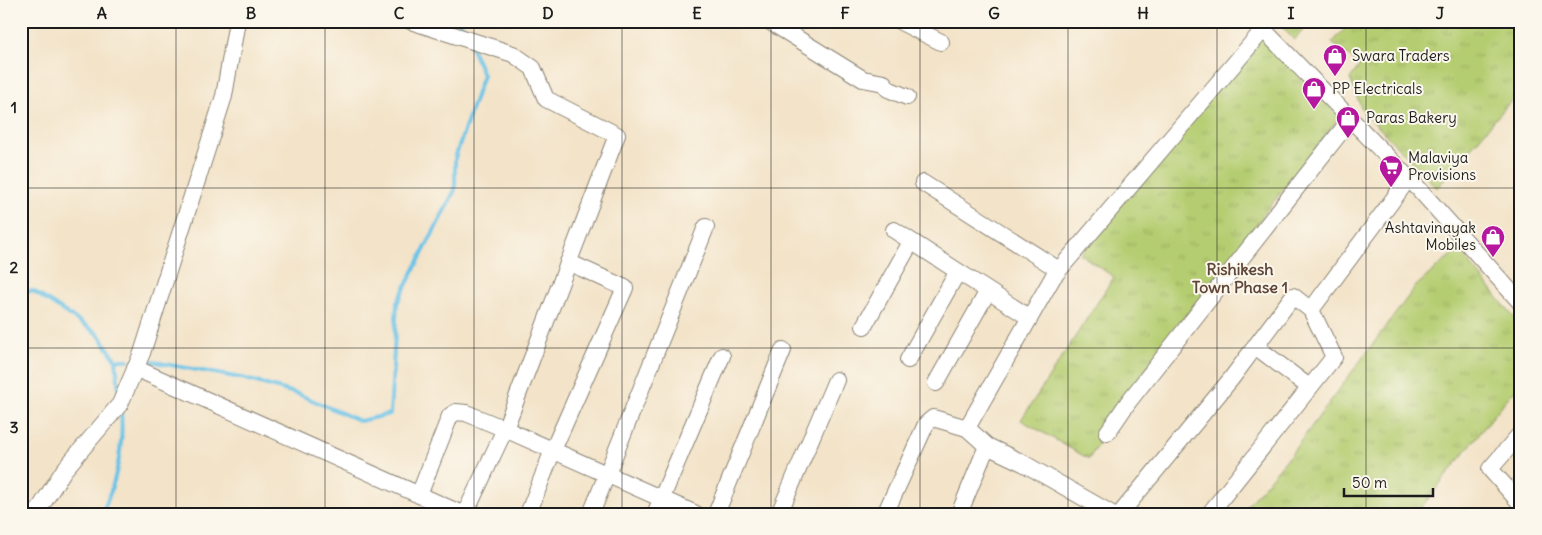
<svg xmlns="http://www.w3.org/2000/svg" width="1542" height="535" font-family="Delius,sans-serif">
  <defs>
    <pattern id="grass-tufts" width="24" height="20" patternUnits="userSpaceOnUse" patternTransform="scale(1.25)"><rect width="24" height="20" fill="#b5cd71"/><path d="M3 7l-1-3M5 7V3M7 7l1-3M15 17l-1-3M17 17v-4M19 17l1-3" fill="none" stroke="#9baf61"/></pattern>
  </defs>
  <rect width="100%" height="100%" fill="#fbf7ec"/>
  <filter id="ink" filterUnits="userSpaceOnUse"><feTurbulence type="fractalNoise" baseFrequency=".02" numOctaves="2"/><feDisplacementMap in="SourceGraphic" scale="10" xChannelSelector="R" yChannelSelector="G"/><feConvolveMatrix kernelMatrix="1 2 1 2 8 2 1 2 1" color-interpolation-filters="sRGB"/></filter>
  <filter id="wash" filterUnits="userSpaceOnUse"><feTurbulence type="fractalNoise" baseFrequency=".0096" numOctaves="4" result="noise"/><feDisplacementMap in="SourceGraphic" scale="20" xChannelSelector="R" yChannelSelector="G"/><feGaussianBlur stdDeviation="1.12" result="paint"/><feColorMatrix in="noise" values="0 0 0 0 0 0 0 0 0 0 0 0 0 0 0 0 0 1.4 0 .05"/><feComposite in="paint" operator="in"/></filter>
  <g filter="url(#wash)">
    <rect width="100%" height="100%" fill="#f3e3c8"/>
    <path fill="url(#grass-tufts)" stroke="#687446" d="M1277 21H1312L1294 40Z
      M1352 21H1521V89L1437 188 1362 110 1350 79 1360 65 1332 43Z
      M1262 35 1340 117 1267 210 1206 294 1135 382 1089 459 1021 420 1114 277 1080 254Z
      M1458 249 1521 326V385L1506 400 1416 514H1240L1291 454 1416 286Z"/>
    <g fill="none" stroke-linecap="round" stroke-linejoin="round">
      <path stroke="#6ac3e7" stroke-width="4" d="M457 21 463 26 465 33
        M21 292 33 291 98 334 116 360H128
        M116 360 119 392
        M149 361 246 379 298 394 360 421 390 414 397 303 455 190V158L483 75 471 46
        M102 514C117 480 124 448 121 412"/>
    </g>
  </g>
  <g filter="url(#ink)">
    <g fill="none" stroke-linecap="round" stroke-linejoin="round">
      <g stroke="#888072" stroke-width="18">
        <path id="minor" d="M410 21 513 54 533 68 546 99 617 135 505 429 465 514
          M769 21 863 79 884 83 888 89 907 97
          M899 21 941 42
          M1257 23 1418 188 1521 303
          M923 183 1059 270
          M894 230 1030 318
          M864 326 911 242
          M1255 346 1309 387
          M908 360 957 273
          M135 368 462 514
          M936 383 988 291
          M967 428 1053 277 1263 30
          M1107 433 1129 401 1350 120
          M1521 433 1490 469 1521 504
          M419 495 450 416 456 412 466 413 505 429 696 514
          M1210 513 1334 357 1311 310
          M36 514 64 470 120 404 142 353 224 96 237 21
          M528 514 553 450 625 288 568 262
          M591 514 706 227
          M655 514 722 356
          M716 514 783 350
          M779 514 836 380
          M885 514 926 424 933 418 967 428 987 446 1023 463 1112 514
          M959 514 987 446
          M1120 514 1231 379 1293 296 1311 310 1409 178"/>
      </g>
      <use href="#minor" stroke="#fff" stroke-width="16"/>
    </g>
  </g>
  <path fill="none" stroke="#1c1c1c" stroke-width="1" stroke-opacity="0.55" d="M176 21V514M325 21V514M474 21V514M622 21V514M771 21V514M920 21V514M1068 21V514M1217 21V514M1366 21V514M21 188H1521M21 348H1521"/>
  <defs>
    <g id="shop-pin" transform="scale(1.25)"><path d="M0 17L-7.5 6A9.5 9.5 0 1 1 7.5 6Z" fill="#b5179e" stroke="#fbf7ec"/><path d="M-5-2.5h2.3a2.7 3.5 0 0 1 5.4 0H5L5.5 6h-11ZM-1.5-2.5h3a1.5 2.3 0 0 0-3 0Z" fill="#fff"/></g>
    <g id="supermarket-pin" transform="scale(1.25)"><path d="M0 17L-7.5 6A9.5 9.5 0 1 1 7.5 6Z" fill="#b5179e" stroke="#fbf7ec"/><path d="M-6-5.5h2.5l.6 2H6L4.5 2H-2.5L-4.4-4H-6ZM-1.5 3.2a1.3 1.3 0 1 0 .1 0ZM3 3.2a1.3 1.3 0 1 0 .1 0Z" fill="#fff"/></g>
  </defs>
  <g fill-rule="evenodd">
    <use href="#shop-pin" x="1335" y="56"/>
    <use href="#shop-pin" x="1314" y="89"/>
    <use href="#shop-pin" x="1348" y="118"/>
    <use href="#supermarket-pin" x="1391" y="167"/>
    <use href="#shop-pin" x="1493" y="237"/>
  </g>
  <g text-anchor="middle" stroke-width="4" stroke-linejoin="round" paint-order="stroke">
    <g font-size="15" fill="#1c1c1c" stroke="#fbf7ec" text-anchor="start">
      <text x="1352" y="61">Swara Traders</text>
      <text x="1332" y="94">PP Electricals</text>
      <text x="1366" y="123">Paras Bakery</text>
      <text x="1408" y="163">Malaviya<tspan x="1408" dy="17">Provisions</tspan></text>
      <text x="1476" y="233" text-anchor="end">Ashtavinayak<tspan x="1476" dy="17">Mobiles</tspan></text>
    </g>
    <g font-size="16" font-weight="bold" fill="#5f4639" stroke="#fbf7ec">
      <text x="1240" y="275">Rishikesh<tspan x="1240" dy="18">Town Phase 1</tspan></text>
    </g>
  </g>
  <rect width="1542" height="535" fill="none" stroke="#fbf7ec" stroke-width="55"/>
  <path d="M1344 488v8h89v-8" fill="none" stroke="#1c1c1c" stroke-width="2.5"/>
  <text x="1352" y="488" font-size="15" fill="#1c1c1c" stroke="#fbf7ec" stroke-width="4" paint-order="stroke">50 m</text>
  <rect x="28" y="28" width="1486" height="480" fill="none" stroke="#1c1c1c" stroke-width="2"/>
  <g font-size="16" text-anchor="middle" font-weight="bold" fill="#1c1c1c">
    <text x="102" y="19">A</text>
    <text x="251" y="19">B</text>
    <text x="399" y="19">C</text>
    <text x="548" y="19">D</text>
    <text x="697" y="19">E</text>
    <text x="845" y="19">F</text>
    <text x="994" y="19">G</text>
    <text x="1143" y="19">H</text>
    <text x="1291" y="19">I</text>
    <text x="1440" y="19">J</text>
    <text x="14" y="113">1</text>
    <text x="14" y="273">2</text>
    <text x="14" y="433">3</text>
  </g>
</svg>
